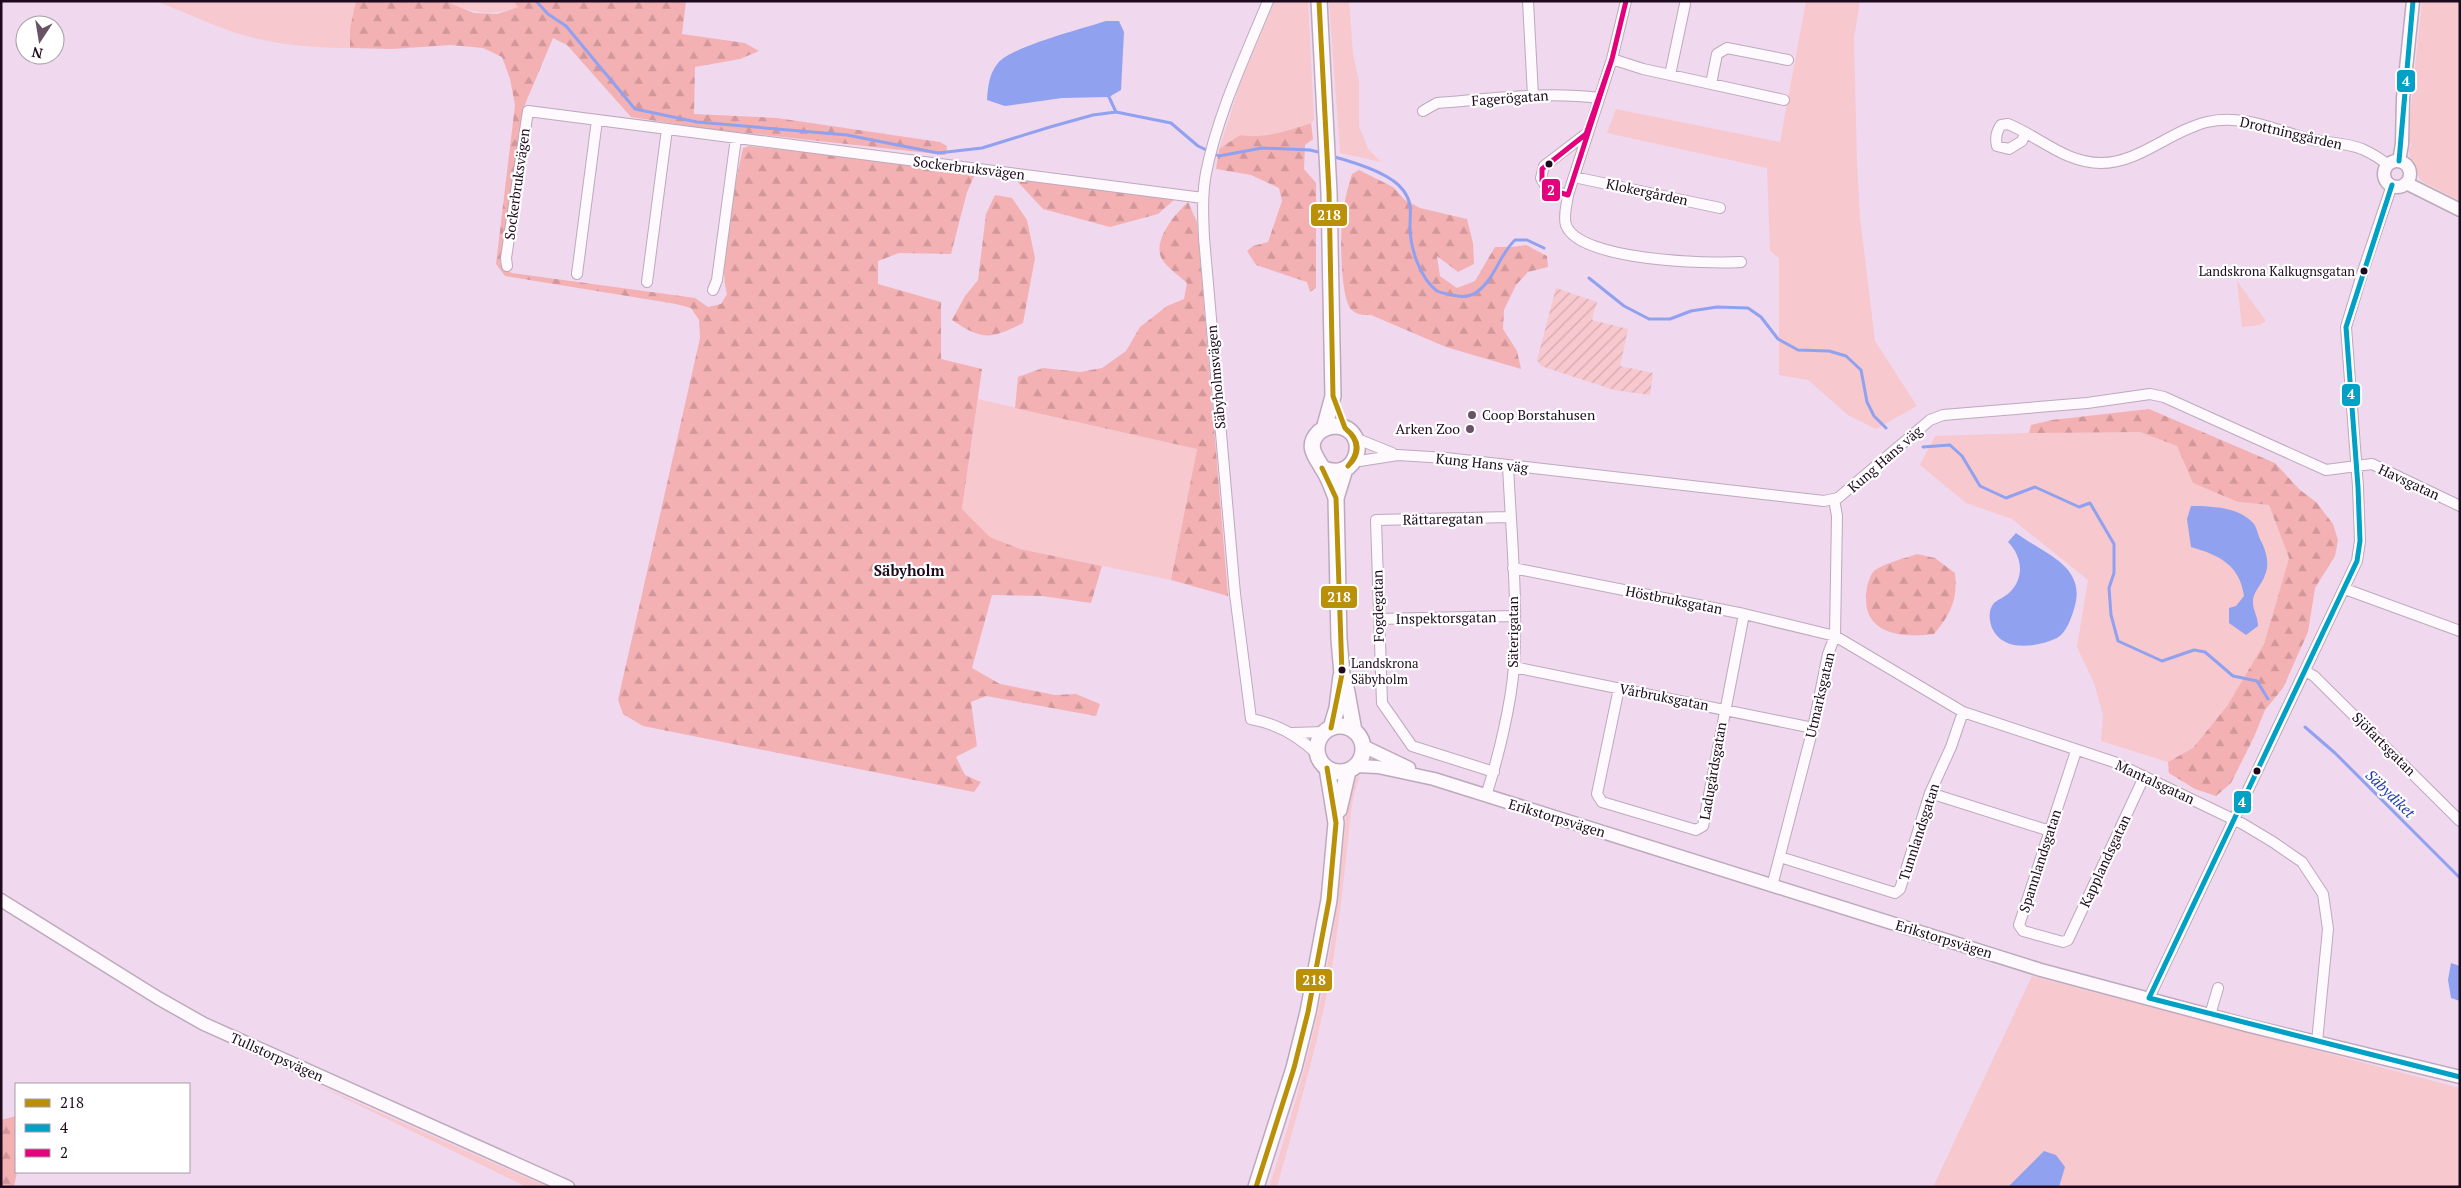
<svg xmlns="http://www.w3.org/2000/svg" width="2461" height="1188" font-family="'PT Serif',serif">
  <defs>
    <pattern id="forest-firs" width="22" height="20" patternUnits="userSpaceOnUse" patternTransform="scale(1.25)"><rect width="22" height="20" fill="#f4b1b4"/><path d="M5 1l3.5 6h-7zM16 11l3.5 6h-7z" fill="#d1979a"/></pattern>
    <pattern id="garden-furrows" width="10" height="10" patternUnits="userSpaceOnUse" patternTransform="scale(1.25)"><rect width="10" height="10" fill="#f7c8cd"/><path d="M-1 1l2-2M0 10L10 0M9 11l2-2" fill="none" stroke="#d3aab0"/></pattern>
  </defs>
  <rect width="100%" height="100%" fill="#f0d8ef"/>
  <path fill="#f7c8cd" d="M156 1H376L350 29V48C316 48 283 45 250 37 219 29 187 13 156 1Z
    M445 1H513L518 7C487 17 474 13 445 1Z
    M1275 1H1308L1314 120 1311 123 1280 134 1254 137 1240 135 1219 149 1241 81Z
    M1329 1H1349L1353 54 1359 82V126L1368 149 1381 162 1340 153Z
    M1806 1H1860L1854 38 1857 163 1860 217 1875 341 1917 406 1876 429 1848 415 1808 380 1779 375V258L1770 251 1767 168 1607 133 1616 109 1780 142Z
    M2422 1H2460V201L2421 181 2410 160 2409 149 2412 144 2409 142 2410 117Z
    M2237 281 2266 321 2260 325 2242 327Z
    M978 399 1197 449 1171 580 1020 549 990 537 962 509Z
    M2085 431 2141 432 2177 446 2194 483 2238 502 2269 505 2289 558 2264 644 2227 706 2193 748 2168 762 2101 741 2103 715 2094 683 2077 647 2088 580 2012 519 1966 503 1920 465 1935 436Z
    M1360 776C1350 799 1350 826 1347 850 1343 886 1339 920 1334 955 1321 1034 1298 1111 1277 1187H1269C1291 1120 1310 1053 1324 984 1337 918 1343 851 1349 783Z
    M2032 976 2460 1088V1187H1933Z
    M313 1083 548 1187H527Z"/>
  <path fill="url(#forest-firs)" d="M356 1H445L474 13 497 14 518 7 513 1H686L682 34 745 43 759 51 740 59 695 67 694 114 777 118 940 142 947 146 946 155 702 128 631 117 567 45 553 38 523 109 500 263 507 271 512 273 695 298 708 307 721 304 727 294C717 257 735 187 743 148L749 146 951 168 975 174 967 192 951 254 899 253 878 261V284L941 302V359L982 369 962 509 990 537 1020 549 1102 566 1091 603 1042 596 992 595 972 668 1000 684 1055 695 1076 694 1100 704 1096 716 986 696 971 702 977 746 956 757 965 775 981 782 974 792 643 726 623 714 618 700 700 338 699 320 691 308 676 304 505 276 496 264 515 105 510 79 502 57 483 48 451 45 392 49 350 48V29Z
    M1311 123 1313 139 1305 145 1304 169 1316 183V288L1310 292 1307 282 1256 265 1247 251 1253 246 1268 242 1282 201 1279 188 1251 175 1216 169 1219 149 1240 135C1265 139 1287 131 1311 123Z
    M1359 170 1393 187 1405 200 1420 208 1467 219 1473 243 1474 264 1458 272 1437 256 1440 276 1457 288 1475 281 1495 247H1512L1526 245 1547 256 1548 267 1528 272 1516 285 1504 310 1503 329 1517 351 1521 369 1446 347 1371 315C1363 315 1355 315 1350 308 1341 294 1340 240 1342 223 1343 206 1347 190 1352 174Z
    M1022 178 1175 199 1158 214 1110 227 1043 209 1016 180Z
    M995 195 1012 198 1027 220 1035 258 1023 323C991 339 983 341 952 320L965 296 978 280 986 214Z
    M1188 202 1197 222 1228 596 1171 580 1197 449 1015 408 1018 377 1043 368 1080 372 1102 368 1126 351 1140 327 1167 306 1184 299 1187 283C1180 276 1170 270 1164 262 1149 244 1175 214 1188 202Z
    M2149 409 2275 463 2300 490 2316 502 2333 524 2338 540 2335 556 2315 588 2308 632 2283 688 2265 710 2254 737 2231 783 2216 796 2195 789 2169 773 2168 762 2193 748 2227 706 2264 644 2289 558 2269 505 2238 502 2193 483 2177 446 2140 432 2029 433 2031 425 2052 420Z
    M1917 554 1935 558 1955 573C1958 599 1951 614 1934 634 1906 638 1865 636 1866 598 1866 590 1868 579 1873 572 1881 564 1906 558 1917 554Z
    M16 1116 17 1172 14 1187H1V1120Z"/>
  <path fill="url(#garden-furrows)" d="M1556 288 1597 302 1592 320 1628 329 1620 366 1653 373 1650 395 1614 390 1541 366 1537 360Z"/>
  <path fill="#90a1f0" d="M1106 21H1119L1124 32 1121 90 1109 97 1062 98 1005 106 987 100C988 86 989 74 998 63 1010 47 1085 28 1106 21Z
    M2191 506C2211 506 2240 507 2254 524 2257 528 2258 536 2261 541 2266 551 2270 564 2265 575 2262 585 2252 592 2253 603 2253 610 2258 617 2258 626L2246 635 2229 623V608L2236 606 2244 596C2240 565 2219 555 2191 547L2187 519Z
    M2016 533C2044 554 2088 566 2074 609 2071 619 2066 633 2057 638 2038 647 2003 653 1992 628 1989 620 1988 610 1994 603 1999 599 2005 597 2010 592 2025 577 2022 556 2008 542Z
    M2451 963 2460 966V1001L2451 998 2448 980Z
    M2044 1151 2056 1155 2065 1167 2059 1187H2008Z"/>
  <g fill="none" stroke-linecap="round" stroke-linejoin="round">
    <path stroke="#90a1f0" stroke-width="3" d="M536 1 548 14 566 26 635 109 697 122 847 135 938 153 982 148 1050 127 1093 115 1116 112 1171 123 1198 146 1219 156 1262 148 1310 150 1322 153
      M1109 97 1116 112
      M1331 156C1350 161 1390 172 1403 190 1413 204 1410 210 1410 226 1410 247 1419 277 1437 291 1441 293 1448 294 1452 295 1460 297 1470 297 1477 292 1495 279 1499 255 1515 240H1527L1544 248
      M1589 278 1624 306 1649 319H1670L1691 311 1717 307 1748 308 1761 317 1778 339 1798 350 1829 351 1846 356 1861 370 1867 402 1874 416 1886 428
      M1923 447 1950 445 1962 456 1980 486 2006 498 2035 487 2079 507 2090 503 2114 544V573L2109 588 2111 615 2118 641 2162 661 2194 650 2205 652 2233 676 2257 681 2268 699
      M2305 727 2335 753 2460 878"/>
    <g stroke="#bda9bc" stroke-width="12">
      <path id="minor" d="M1268 1C1245 57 1218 113 1206 173 1202 194 1203 216 1204 238L1235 594 1251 719C1278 724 1299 736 1318 755
        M1528 1 1533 96
        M1612 59 1643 69 1784 100
        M1670 75 1685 4
        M1711 84 1717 54 1727 48 1788 60
        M1423 111 1437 103C1490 99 1545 91 1599 98
        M1586 134 1544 166 1541 178 1548 190 1568 195 1612 59 1626 1
        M2025 134 2022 141 2009 149 1997 146C1995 138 1996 132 2001 125L2008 124C2040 137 2065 163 2101 163 2139 163 2170 131 2207 122 2244 113 2278 132 2314 140 2330 143 2347 143 2362 149 2371 153 2381 159 2388 165
        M1574 177 1720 208
        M1568 195C1567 204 1563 216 1566 225 1579 261 1708 264 1741 262
        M507 266 506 258 528 111 1203 198
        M577 274 597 120
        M647 282 667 129
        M713 290 717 280 736 138
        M1355 438 1392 453
        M1353 462 1398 455 1446 458 1824 501 1838 498 1930 420 1943 415 2087 403 2150 394 2164 397 2326 470 2372 464 2460 506
        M1513 568 1744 614 1835 636 1963 712 2114 762 2243 824 2273 842 2302 862 2323 894 2328 929 2317 1042
        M2345 589 2460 631
        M1379 619 1513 616
        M1514 667 1813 728
        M2305 671 2314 676 2460 821
        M1619 688 1597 794 1602 802 1696 830 1703 826 1744 614
        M1292 733 1325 732
        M2076 751 2019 925 2023 931 2063 942 2068 940 2144 777
        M1494 772 1412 746 1382 703 1376 520 1510 517
        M1930 793 2050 831
        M1486 796C1498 758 1511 706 1514 666 1518 600 1511 531 1508 465
        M1780 857 1895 893 1900 889 1930 793 1951 747 1963 712
        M1772 886 1813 728 1828 654 1835 636 1837 516 1834 499
        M2149 998 2357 561 2360 541 2358 487 2346 327 2363 271 2392 185
        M2210 1015 2218 988"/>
    </g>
    <g stroke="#bda9bc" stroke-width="15">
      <path id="tertiary" d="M2399 161 2402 144 2403 98 2413 1
        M2384 174a13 13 0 1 1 26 0a13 13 0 1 1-26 0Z
        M2406 183 2460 210
        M1363 746 1409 768
        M1356 766 1378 767 1434 779 2041 970 2250 1026 2460 1077
        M1 900 158 998 204 1024 568 1187"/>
    </g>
    <g stroke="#bda9bc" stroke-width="18">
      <path id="secondary" d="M1319 1 1329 192 1333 396 1324 429
        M1322 468C1358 485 1372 430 1337 426 1331 426 1324 428 1319 432 1305 446 1316 457 1323 469 1329 478 1332 488 1336 498
        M1345 469 1336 498 1339 639 1342 674 1347 692 1354 731
        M1317 749a23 23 0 1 1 46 0a23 23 0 1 1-46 0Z
        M1331 728 1337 708 1341 676
        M1339 810 1348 771
        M1256 1187 1294 1068 1308 1012 1329 900 1336 823 1327 768"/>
    </g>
    <use href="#minor" stroke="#fdf9fd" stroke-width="10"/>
    <use href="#tertiary" stroke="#fdf9fd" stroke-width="12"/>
    <use href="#secondary" stroke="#fdf9fd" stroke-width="15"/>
    <g stroke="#fff" stroke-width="9">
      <path id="bus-1" d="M1319 1 1329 192 1333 396 1345 428
        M1346 429C1360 440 1361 454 1348 466
        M1346 429C1359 440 1359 453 1348 466
        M1322 468 1336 498 1342 674 1331 728
        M1256 1187 1294 1068 1308 1012 1329 900 1336 823 1327 768"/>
    </g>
    <g stroke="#fff" stroke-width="9">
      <path id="bus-2" d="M2399 161 2413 1
        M2149 998 2357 561 2360 541 2358 487 2346 327 2392 185
        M2149 998 2460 1077"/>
    </g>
    <g stroke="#fff" stroke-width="9">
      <path id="bus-3" d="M1612 59 1568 195 1551 190 1542 181V169L1586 134Z
        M1612 59 1626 1"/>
    </g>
    <use href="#bus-1" stroke="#ba9009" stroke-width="5"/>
    <use href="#bus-2" stroke="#01a1c5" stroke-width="5"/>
    <use href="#bus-3" stroke="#e5007d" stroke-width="5"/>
  </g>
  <g fill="#1d0a1d" stroke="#fff" stroke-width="2">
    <circle cx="1549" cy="164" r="4.5"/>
    <circle cx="2364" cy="271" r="4.5"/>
    <circle cx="1342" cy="670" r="4.5"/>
    <circle cx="2257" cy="771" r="4.5"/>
  </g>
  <g fill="#675266" stroke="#fff" stroke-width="2">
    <circle cx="1472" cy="415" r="5"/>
    <circle cx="1470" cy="429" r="5"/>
  </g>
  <g text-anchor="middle" stroke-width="4.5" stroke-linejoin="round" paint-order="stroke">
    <g font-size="13" fill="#1d0a1d" stroke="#fff" text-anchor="end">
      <text x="2355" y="276">Landskrona Kalkugnsgatan</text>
      <text x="1351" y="668" text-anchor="start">Landskrona<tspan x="1351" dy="16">Säbyholm</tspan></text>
    </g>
    <g font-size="14" fill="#1d0a1d" stroke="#fff">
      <text transform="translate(1510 98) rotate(-4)" y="5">Fagerögatan</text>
      <text transform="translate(2291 133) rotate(13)" y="5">Drottninggården</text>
      <text transform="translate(969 168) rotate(7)" y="5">Sockerbruksvägen</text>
      <text transform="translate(517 184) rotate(-82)" y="5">Sockerbruksvägen</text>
      <text transform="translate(1647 192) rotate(12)" y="5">Klokergården</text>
      <text transform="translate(1216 377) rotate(-95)" y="5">Säbyholmsvägen</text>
      <text transform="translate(1885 459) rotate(-41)" y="5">Kung Hans väg</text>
      <text transform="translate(1482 463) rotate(6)" y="5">Kung Hans väg</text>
      <text transform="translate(2409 482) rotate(25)" y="5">Havsgatan</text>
      <text transform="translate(1443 519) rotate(-1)" y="5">Rättaregatan</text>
      <text transform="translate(1674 600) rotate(11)" y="5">Höstbruksgatan</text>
      <text transform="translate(1378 606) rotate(-91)" y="5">Fogdegatan</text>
      <text transform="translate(1446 618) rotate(-1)" y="5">Inspektorsgatan</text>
      <text transform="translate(1513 632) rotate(-90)" y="5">Säterigatan</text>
      <text transform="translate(1820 695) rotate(-77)" y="5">Utmarksgatan</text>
      <text transform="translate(1664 697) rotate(11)" y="5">Vårbruksgatan</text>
      <text transform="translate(2384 744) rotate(45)" y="5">Sjöfartsgatan</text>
      <text transform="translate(1713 771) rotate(-80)" y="5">Ladugårdsgatan</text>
      <text transform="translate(2155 782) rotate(25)" y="5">Mantalsgatan</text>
      <text transform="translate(1557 818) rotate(17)" y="5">Erikstorpsvägen</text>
      <text transform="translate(1919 832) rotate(-72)" y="5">Tunnlandsgatan</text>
      <text transform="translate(2040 861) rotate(-72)" y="5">Spannlandsgatan</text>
      <text transform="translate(2105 861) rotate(-65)" y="5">Kapplandsgatan</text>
      <text transform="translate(1944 939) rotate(17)" y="5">Erikstorpsvägen</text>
      <text transform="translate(277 1057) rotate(24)" y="5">Tullstorpsvägen</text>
    </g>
    <g font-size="14" fill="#1d0a1d" stroke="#fff" text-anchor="start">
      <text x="1482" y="420">Coop Borstahusen</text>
      <text x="1460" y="434" text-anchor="end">Arken Zoo</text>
    </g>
    <g font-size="15" font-weight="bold" fill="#1d0a1d" stroke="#fff">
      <text x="909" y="576">Säbyholm</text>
    </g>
    <g font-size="15" font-style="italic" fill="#253db4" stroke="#fff">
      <text transform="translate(2390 794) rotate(44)" y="5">Säbydiket</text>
    </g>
  </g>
  <g stroke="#fff" stroke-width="2">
    <rect x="2396" y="69" width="20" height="24" rx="5" fill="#01a1c5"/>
    <rect x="1541" y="178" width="20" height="24" rx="5" fill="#e5007d"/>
    <rect x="1310" y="203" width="38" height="24" rx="5" fill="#ba9009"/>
    <rect x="2341" y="383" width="20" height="24" rx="5" fill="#01a1c5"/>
    <rect x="1320" y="585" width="38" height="24" rx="5" fill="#ba9009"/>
    <rect x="2233" y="790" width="19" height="24" rx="5" fill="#01a1c5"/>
    <rect x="1295" y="968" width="38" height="24" rx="5" fill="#ba9009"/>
  </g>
  <g font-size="14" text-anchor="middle" font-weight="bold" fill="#fff">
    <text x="2406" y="86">4</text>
    <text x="1551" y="195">2</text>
    <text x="1329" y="220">218</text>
    <text x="2351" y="399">4</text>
    <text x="1339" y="602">218</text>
    <text x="2242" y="807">4</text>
    <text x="1314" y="985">218</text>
  </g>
  <rect width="2461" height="1188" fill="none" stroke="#1d0a1d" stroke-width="5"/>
  <rect x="15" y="1083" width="175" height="90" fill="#ffffff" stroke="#a59da5"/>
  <rect x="25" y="1099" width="25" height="8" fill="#ba9009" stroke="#a59da5"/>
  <text x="60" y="1108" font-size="15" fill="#1d0a1d">218</text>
  <rect x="25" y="1124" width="25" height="8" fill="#01a1c5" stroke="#a59da5"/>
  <text x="60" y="1133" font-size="15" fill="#1d0a1d">4</text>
  <rect x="25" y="1149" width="25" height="8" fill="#e5007d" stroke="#a59da5"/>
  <text x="60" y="1158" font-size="15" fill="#1d0a1d">2</text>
  <g transform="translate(40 40) rotate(192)"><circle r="24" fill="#ffffff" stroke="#a59da5"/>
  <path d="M0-4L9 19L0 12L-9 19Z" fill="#675266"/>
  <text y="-8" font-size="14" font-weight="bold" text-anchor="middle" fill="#1d0a1d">N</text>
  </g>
</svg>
